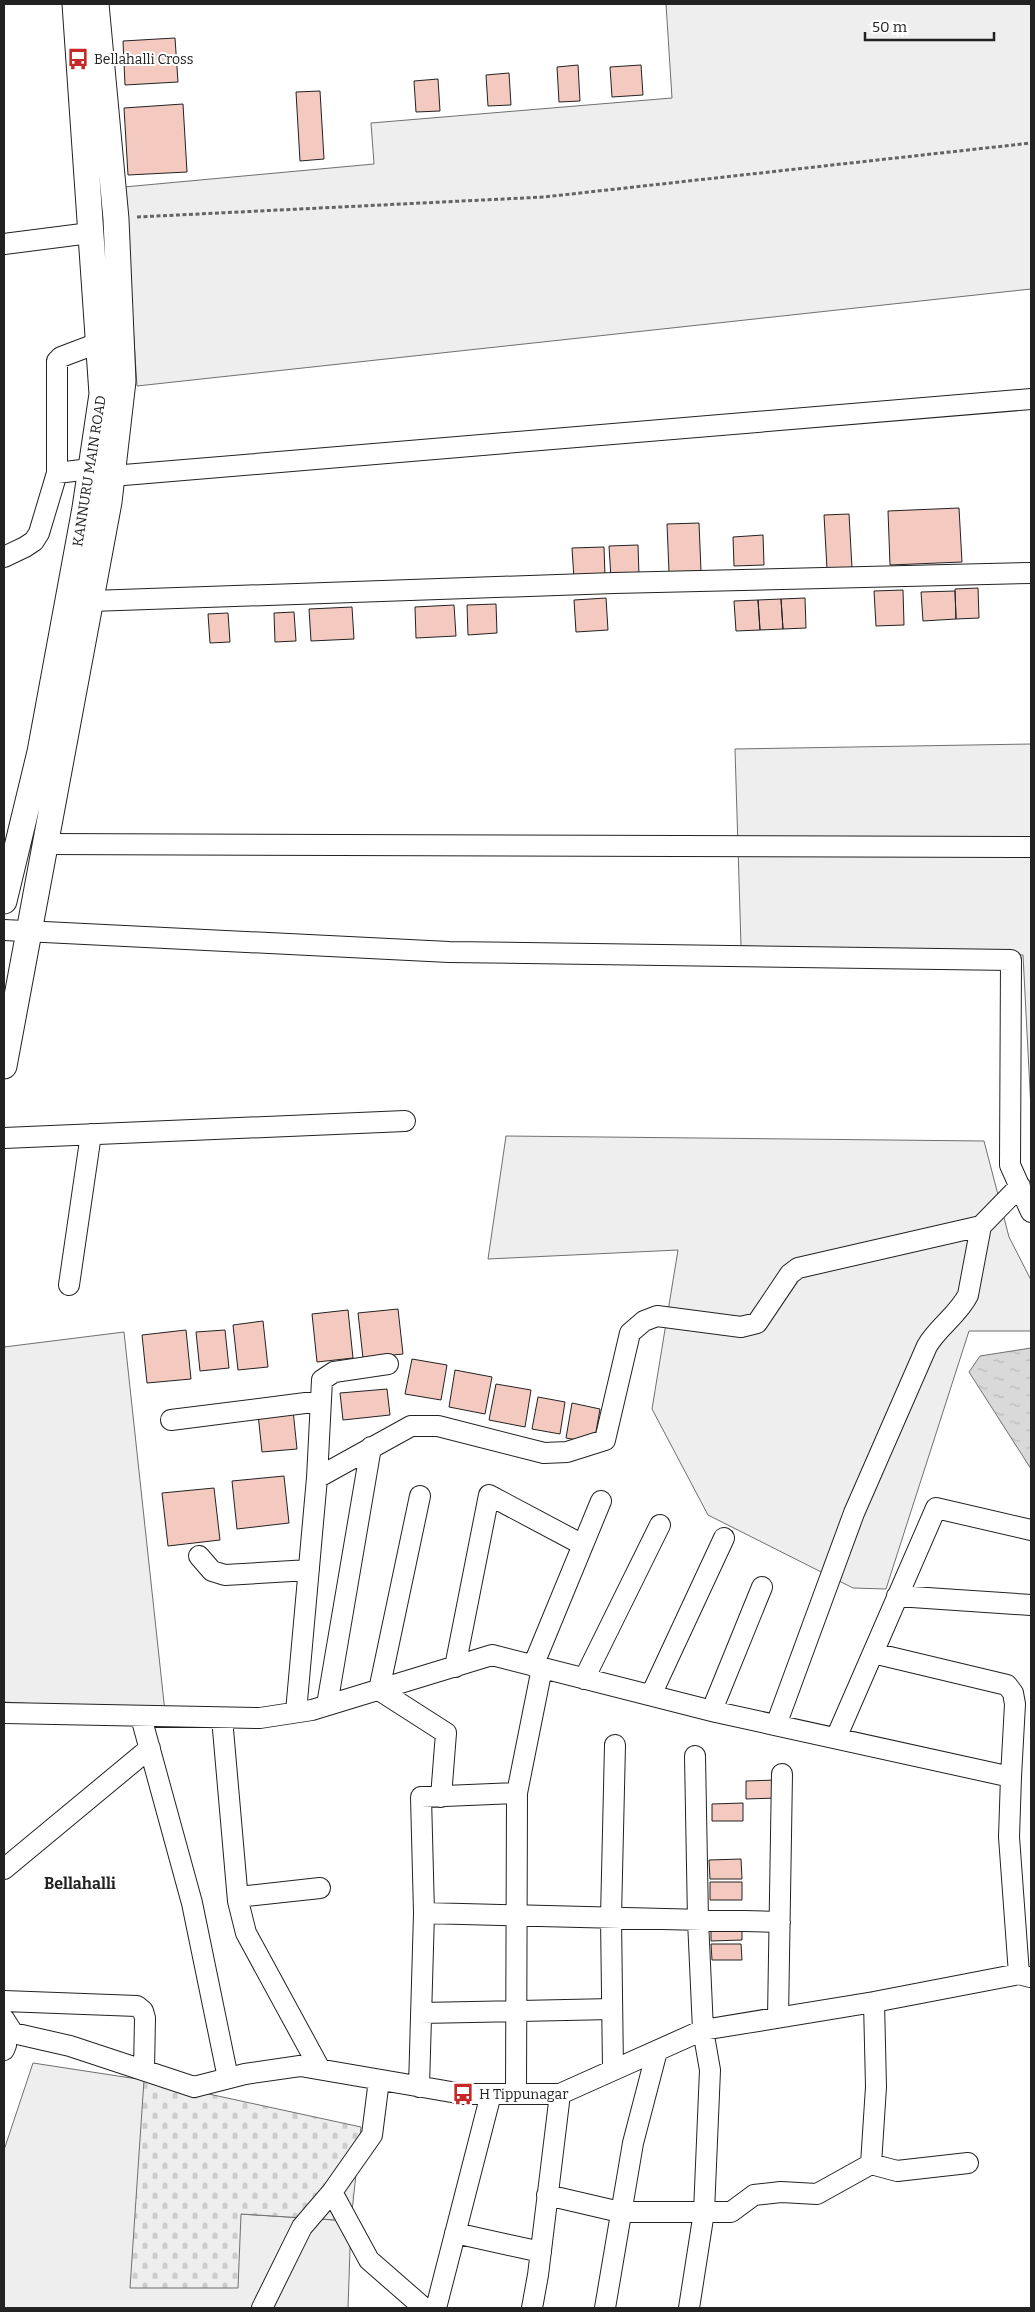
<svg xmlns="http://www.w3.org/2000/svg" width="1035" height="2312" font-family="Bitter,serif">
  <defs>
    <pattern id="cemetery-stones" width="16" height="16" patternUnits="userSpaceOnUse" patternTransform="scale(1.25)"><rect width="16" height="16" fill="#eee"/><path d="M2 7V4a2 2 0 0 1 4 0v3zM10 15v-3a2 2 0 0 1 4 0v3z" fill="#ccc"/></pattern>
    <pattern id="water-ripples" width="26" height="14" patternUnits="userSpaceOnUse" patternTransform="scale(1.25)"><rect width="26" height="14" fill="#d9d9d9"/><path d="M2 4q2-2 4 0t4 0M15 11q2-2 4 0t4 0" fill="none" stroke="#bababa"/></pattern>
  </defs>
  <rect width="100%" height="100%" fill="#fff"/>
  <path fill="#eee" stroke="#6f6f6f" d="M666 4H1031V289L137 386 124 187 374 164 371 123 672 98Z
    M1031 744V1109L1023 955 741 946 735 749Z
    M506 1136 984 1141 1009 1237 1031 1280V1331H969L886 1589 853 1588 708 1515 652 1409 678 1250 488 1259Z
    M124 1332 165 1712 4 1702V1347Z
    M33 2063 144 2080 240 2214 351 2221 348 2308H4V2150Z"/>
  <path fill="url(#cemetery-stones)" stroke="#6f6f6f" d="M144 2080 361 2127 351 2221 241 2214 238 2288H130Z"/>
  <path fill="url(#water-ripples)" stroke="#6f6f6f" d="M1031 1348V1469L969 1372 980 1356Z"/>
  <path fill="#f3c9c0" stroke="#222" d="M175 38 178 82 125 85 123 41Z
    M578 65 580 101 559 102 557 67Z
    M641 65 643 95 612 97 610 67Z
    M509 73 511 105 488 106 486 75Z
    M438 79 440 111 416 112 414 81Z
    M320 91 324 159 300 161 296 92Z
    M183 104 187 172 128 175 124 108Z
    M959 508 962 562 890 565 888 511Z
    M849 514 852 568 827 569 824 515Z
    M699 523 701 571 669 572 667 524Z
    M763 535 764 565 734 566 733 537Z
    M638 545 639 576 611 578 609 546Z
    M604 547 605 577 574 579 572 548Z
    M978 588 979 618 956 619 955 589Z
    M903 590 904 625 876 626 874 591Z
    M955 591 956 619 923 621 921 592Z
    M606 598 608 630 576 632 574 600Z
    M805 598 806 628 783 629 781 599Z
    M781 599 783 629 760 630 758 600Z
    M758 600 760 630 736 631 734 601Z
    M496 604 497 633 468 635 467 605Z
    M454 605 456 636 416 638 415 607Z
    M352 607 354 639 311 641 309 609Z
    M294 612 296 641 275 642 274 613Z
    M228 613 230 642 210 643 208 614Z
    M398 1309 403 1354 363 1358 358 1313Z
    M348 1310 353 1358 317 1362 312 1314Z
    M263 1321 268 1367 238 1370 233 1325Z
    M186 1330 191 1379 147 1383 142 1335Z
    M225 1330 229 1368 200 1371 196 1332Z
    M412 1359 447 1365 441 1400 405 1394Z
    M455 1370 492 1377 485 1414 449 1407Z
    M496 1384 531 1390 525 1427 489 1420Z
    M387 1389 390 1415 343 1420 340 1393Z
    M538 1397 565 1402 560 1434 532 1429Z
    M572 1403 600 1409 594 1443 566 1438Z
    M293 1410 297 1449 262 1452 258 1414Z
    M284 1476 289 1523 237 1529 232 1481Z
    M214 1488 220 1540 168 1546 162 1493Z
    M776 1780 777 1798 746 1799V1781Z
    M743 1803V1821H712V1804Z
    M741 1859 742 1879H710L709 1860Z
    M710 1882H742V1900H710Z
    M711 1923H742V1940L711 1941Z
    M711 1944H741L742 1960H712Z"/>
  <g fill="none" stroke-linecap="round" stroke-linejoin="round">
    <g stroke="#222" stroke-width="22">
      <path id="minor" d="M4 244 90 233
        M57 473V361L61 357 98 343
        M112 476 1031 399
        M4 557 25 547 34 541 39 533 57 473 90 469
        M91 601 614 583 1031 573
        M45 844 1031 847
        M4 930 449 952 1011 960 1010 1165 1031 1212
        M4 1138 405 1121
        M69 1285 91 1134
        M171 1420 321 1401
        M317 1478 411 1426H438L544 1453 567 1452 605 1440 630 1333 644 1321 657 1316 741 1327 757 1323 790 1274 798 1268 981 1226
        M420 1496 379 1690 446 1733 441 1797
        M199 1556 212 1571 225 1575 309 1570
        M897 1596 1031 1605
        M873 1653 1007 1685 1013 1693 1015 1704 1011 1777
        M533 1666 601 1501
        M455 1667 489 1495 583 1545
        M542 1668 517 1793 421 1797 424 1913 780 1922
        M584 1679 660 1525
        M651 1695 724 1538
        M327 1705 371 1447
        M712 1710 762 1587
        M296 1712 317 1478 322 1380 334 1372 388 1364
        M4 1713 260 1718 312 1710 492 1655 716 1712 1011 1777 1009 1837 1019 1974
        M141 1717 192 1903 228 2078
        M222 1718 238 1901 246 1933 320 2069
        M776 1725 854 1513 927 1346C938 1327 958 1315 968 1295L981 1226 1020 1186
        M836 1738 936 1508 1031 1530
        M4 1869 150 1748
        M238 1897 320 1888
        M4 2001 137 2006 143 2011 145 2018 144 2070
        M421 2013 612 2009
        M778 2018 782 1774
        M4 2019 13 2033 70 2046 194 2087 245 2074 300 2066 463 2094H560L703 2030 874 2002 1019 1974 1030 1977
        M4 2050 6 2045
        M613 2070 611 1917 615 1745
        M419 2087 424 1913
        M516 2094 517 1793
        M871 2164 897 2171 968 2163
        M332 2192 369 2260 424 2308
        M547 2195 620 2212H704L710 2070 703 2030 698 1920 695 1756
        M455 2233 541 2252
        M262 2308 302 2227 332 2192 372 2135 379 2080
        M436 2308 491 2094
        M532 2308 538 2275 560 2094
        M605 2308 633 2143 657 2051
        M689 2308 704 2212H731L754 2195 781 2192 817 2194 871 2164 876 2087 874 2002"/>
    </g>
    <g stroke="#222" stroke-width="27">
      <path id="major" d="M4 901 40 752 85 508 102 394 75 4
        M4 1066 109 502 123 381 116 219 96 4"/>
    </g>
    <path stroke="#646464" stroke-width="3" stroke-dasharray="4 2.5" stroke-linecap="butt" d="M137 217 544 197 1031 143"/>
    <use href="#minor" stroke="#fff" stroke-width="20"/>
    <use href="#major" stroke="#fff" stroke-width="25"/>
  </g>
  <defs>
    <g id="bus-bare" transform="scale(1.725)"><path d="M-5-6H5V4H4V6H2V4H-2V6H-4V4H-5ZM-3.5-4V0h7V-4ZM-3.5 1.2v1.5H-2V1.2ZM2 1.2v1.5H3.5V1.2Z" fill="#c62828" stroke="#fff" stroke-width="2.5" paint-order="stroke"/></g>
  </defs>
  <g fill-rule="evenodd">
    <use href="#bus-bare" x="78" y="59"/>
    <use href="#bus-bare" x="463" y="2094"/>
  </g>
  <g text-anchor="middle" stroke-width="4" stroke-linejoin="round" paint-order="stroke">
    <g font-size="14" fill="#222" stroke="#fff" text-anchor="start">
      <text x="94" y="64">Bellahalli Cross</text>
      <text x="479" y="2099">H Tippunagar</text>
    </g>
    <g font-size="14" fill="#222" stroke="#fff">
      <text transform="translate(89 471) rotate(-81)" y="5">KANNURU MAIN ROAD</text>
    </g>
    <g font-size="16" font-weight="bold" fill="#222" stroke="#fff">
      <text x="80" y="1889">Bellahalli</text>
    </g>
  </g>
  <rect width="1035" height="2312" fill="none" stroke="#222222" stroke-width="10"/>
  <path d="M865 32v8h129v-8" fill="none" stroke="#222222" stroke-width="2.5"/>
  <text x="872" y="32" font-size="15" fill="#222222" stroke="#ffffff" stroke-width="4" paint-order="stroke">50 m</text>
</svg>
